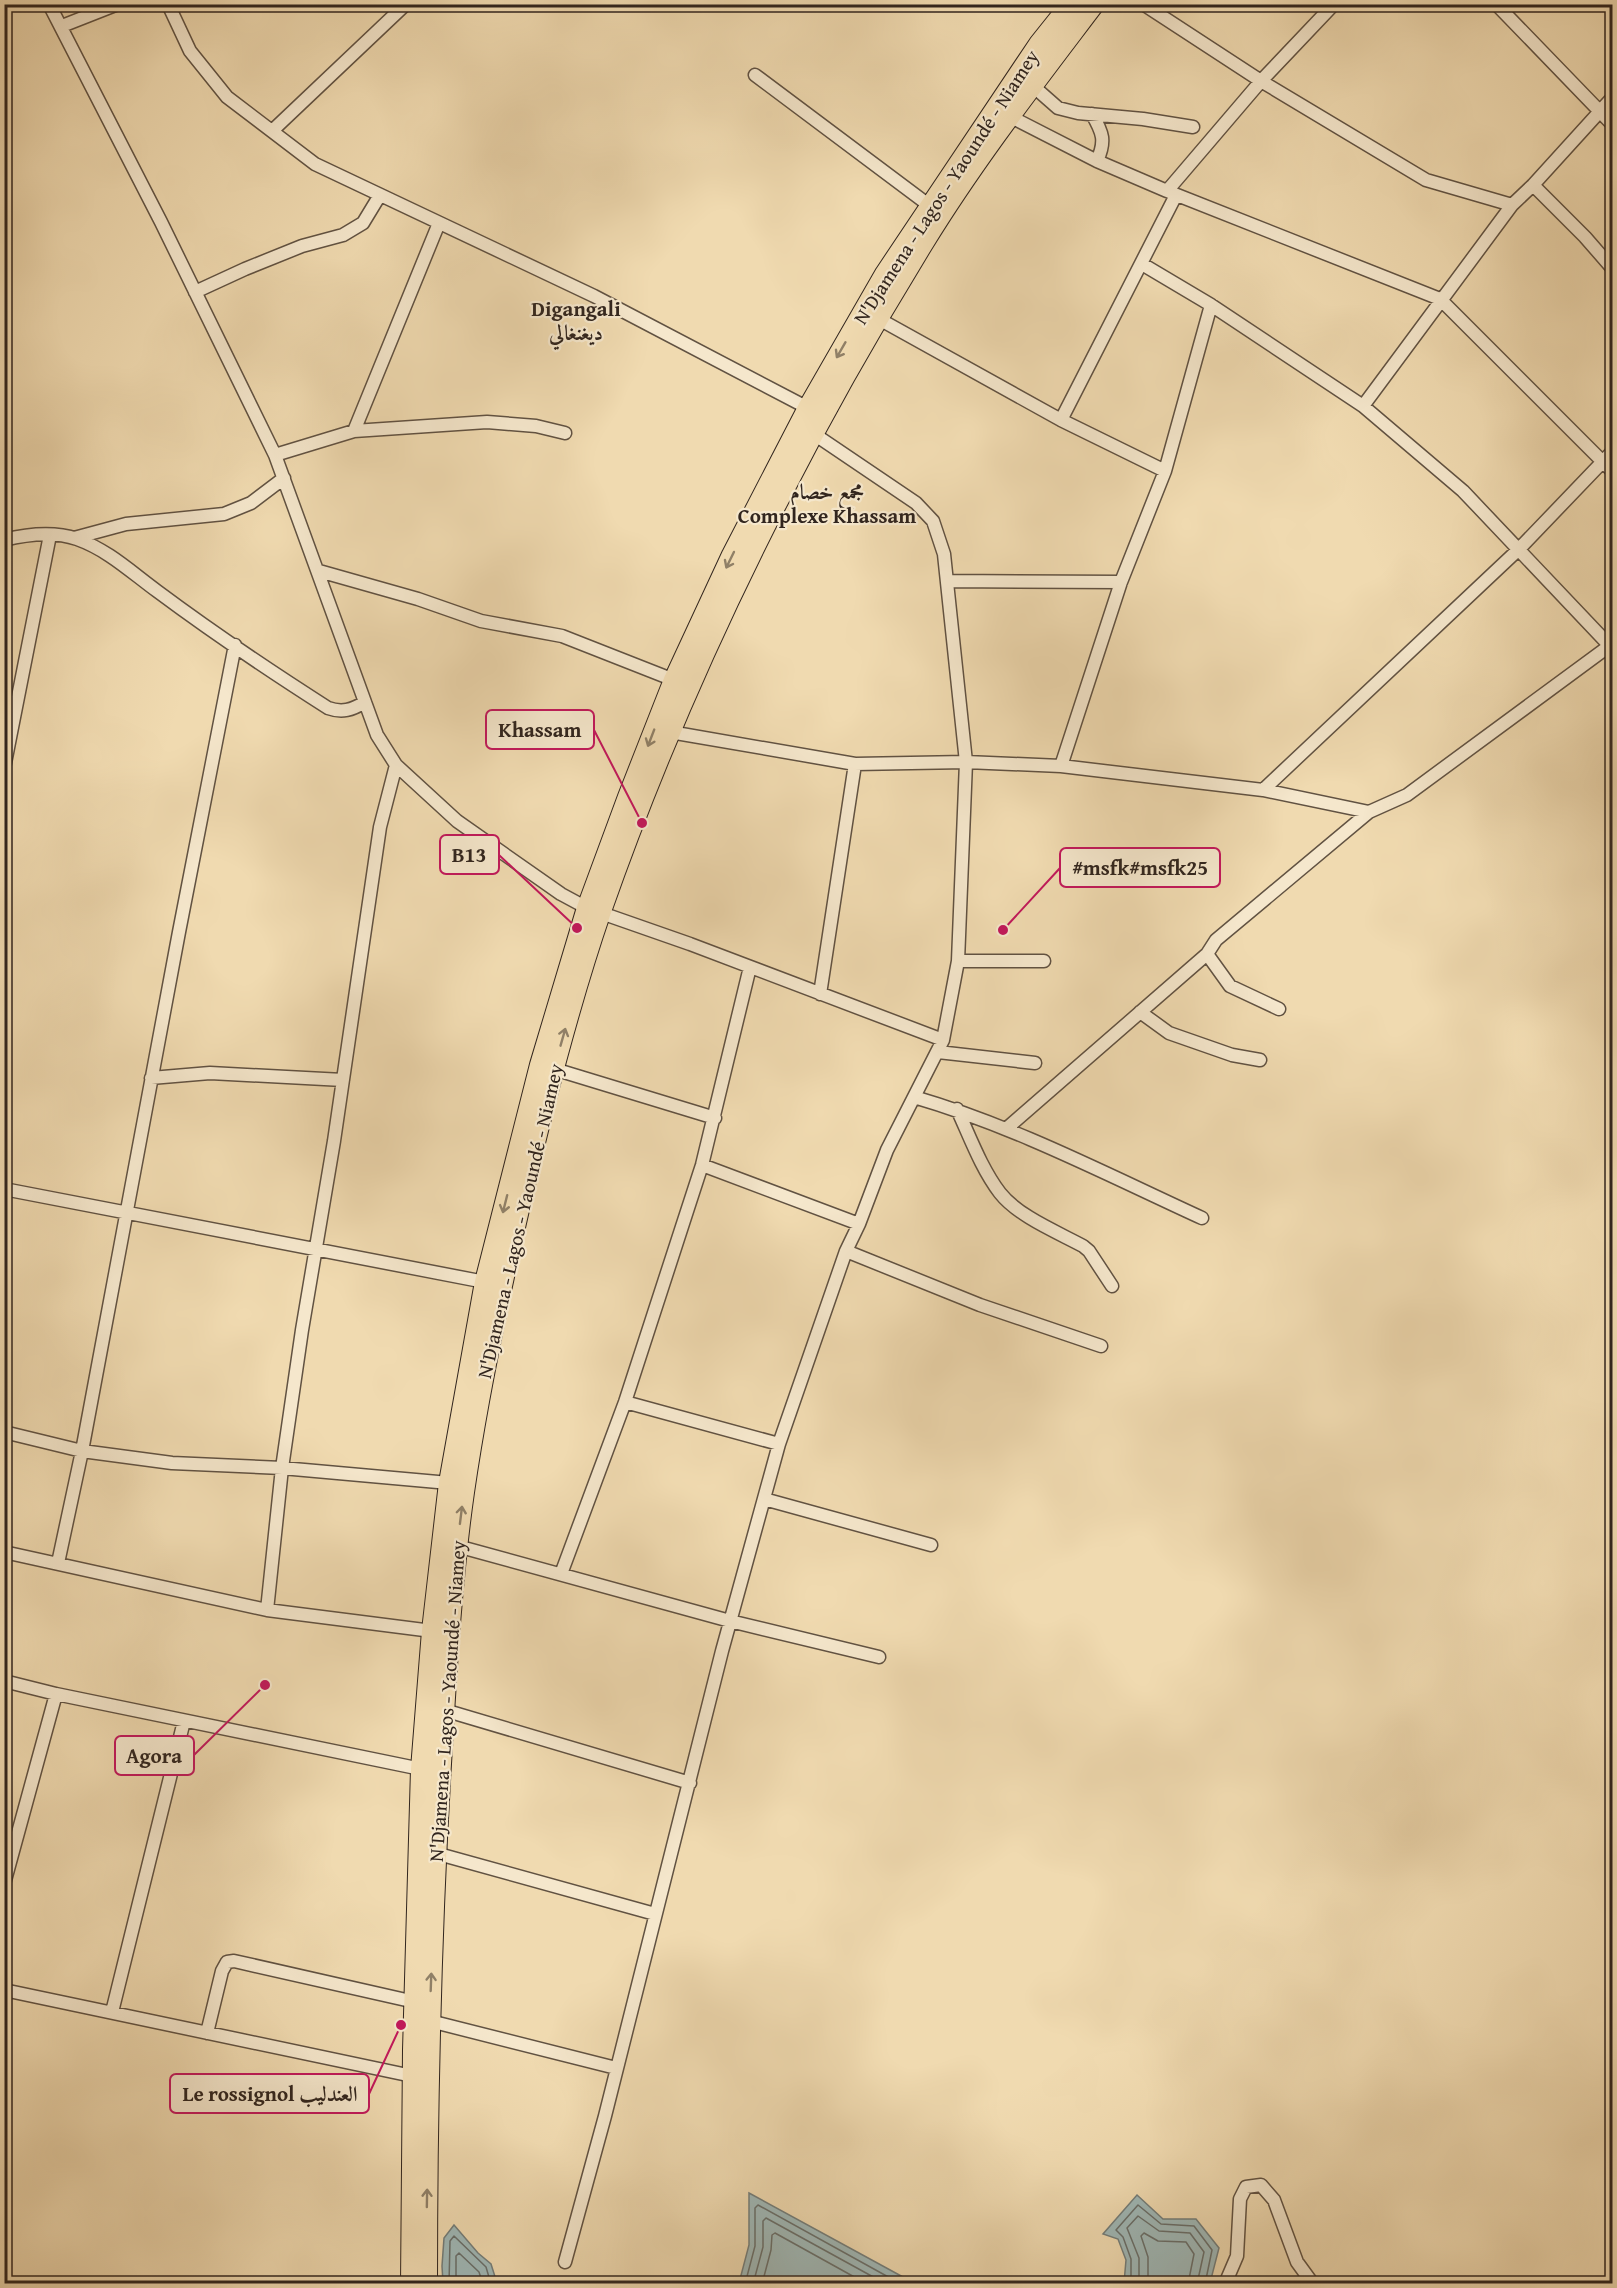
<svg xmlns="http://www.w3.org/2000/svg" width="1617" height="2288" font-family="'Gentium Book Plus',Amiri,serif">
  <rect width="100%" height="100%" fill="#f0dab0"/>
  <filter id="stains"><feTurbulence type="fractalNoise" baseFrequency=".00333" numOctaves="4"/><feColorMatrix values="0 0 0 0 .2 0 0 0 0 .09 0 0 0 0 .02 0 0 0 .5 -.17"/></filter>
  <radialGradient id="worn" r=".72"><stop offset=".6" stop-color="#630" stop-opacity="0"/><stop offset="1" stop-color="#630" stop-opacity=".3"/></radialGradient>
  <path fill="#9fb8b7" stroke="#737d7a" stroke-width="1.5" d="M749 2193 914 2283H739L749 2245Z
    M1137 2195 1163 2219H1196L1219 2248 1210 2283H1124L1126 2260 1118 2239 1103 2234Z
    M454 2225 478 2253 491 2264 497 2283H443L442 2266 444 2238Z"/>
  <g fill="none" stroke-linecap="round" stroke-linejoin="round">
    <path stroke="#686e6a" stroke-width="1.5" d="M449 2284 450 2241 454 2236 486 2267 491 2284
      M456 2284V2256L459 2253 479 2272 483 2284
      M745 2284 755 2246V2208L758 2205 901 2284
      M753 2284 763 2247V2221L766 2218 886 2284
      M762 2284 771 2250 772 2235 775 2233 867 2284
      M1131 2284V2259L1123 2237 1116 2230 1138 2205 1161 2224 1194 2226 1212 2250 1205 2284
      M1139 2284V2258L1127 2228 1138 2216 1159 2231 1190 2233 1204 2252 1197 2284
      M1148 2284V2257L1141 2236 1144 2233 1158 2241 1186 2242 1194 2254 1188 2284"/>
    <g stroke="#615242" stroke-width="15">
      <path id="minor" d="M49 4 161 222 275 455 377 735 396 765 457 821 561 894 587 908 690 944 943 1040
        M168 4 190 51 227 97 315 164 594 296 808 408
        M1143 4 1261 81 1426 180 1512 205
        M1496 4 1612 124
        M62 26 118 4
        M755 75 930 206
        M1033 86 1058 108 1078 113 1143 119 1193 127
        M1092 114C1103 133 1106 141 1097 161
        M1009 116 1097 161 1167 191 1440 299 1612 471
        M272 131 406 4
        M1533 185 1585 237 1612 268
        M1167 191 1261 81 1334 4
        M1142 264 1211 305 1363 406 1512 205 1533 185 1612 98
        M195 292 245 269 302 246 343 235 363 223 380 195
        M879 319 1061 420 1165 471
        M1363 406 1463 491 1610 646
        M1061 420 1176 195
        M354 431 439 223
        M275 455 354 431 487 422 536 426 565 433
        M74 538 126 524 224 514 251 503 284 478
        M4 540C28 534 53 531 77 539 108 550 131 572 157 591 212 632 270 671 328 708 342 713 352 710 365 702
        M319 571 418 599 481 621 562 636 674 680
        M947 581 1121 582
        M670 732 855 764 966 762 1061 766 1263 790 1369 812 1407 795 1612 644
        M1061 766 1121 582 1165 471 1211 305
        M4 768 50 535
        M1263 790 1519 549 1612 452
        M1207 954 1230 986 1279 1009
        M958 961H1044
        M820 994 855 764
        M1140 1012 1169 1033 1232 1055 1260 1060
        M938 1052 1035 1063
        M554 1069 715 1118
        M151 1078 210 1073 343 1080
        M914 1097C1014 1126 1108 1175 1202 1218
        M957 1109C970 1137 981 1168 1000 1193 1018 1216 1057 1232 1083 1246L1089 1251 1112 1286
        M1006 1129 1207 954 1216 940 1369 812
        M702 1165 859 1224
        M4 1189 485 1282
        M846 1251 980 1305 1101 1346
        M625 1402 779 1444
        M4 1432 82 1451 172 1463 282 1468 449 1483
        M764 1499 931 1545
        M457 1546 730 1621 879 1657
        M4 1552 267 1610 432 1631
        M58 1563 82 1451 179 932 235 645
        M561 1574 625 1402 702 1165 750 967
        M267 1610 282 1468 302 1330 334 1141 380 827 396 765
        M4 1681 56 1694 421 1769
        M444 1710 690 1783
        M435 1853 655 1914
        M4 1884 56 1694
        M4 1990 417 2077
        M112 2012 184 1721
        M426 2020 616 2068
        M207 2033 222 1971 227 1962 234 1961 415 2002
        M565 2262 605 2116 722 1651 779 1444 846 1251 859 1224 887 1150 943 1040 958 961 966 762 944 554 933 521 916 503 814 434
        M1225 2284 1237 2256 1240 2199 1246 2187 1261 2185 1274 2200 1297 2262 1313 2284"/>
    </g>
    <g stroke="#31251e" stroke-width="22">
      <path id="trunk" d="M411 2284 413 2050 421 1769 432 1631 449 1483 485 1282 540 1065 587 908 628 797 674 680 732 555 808 408 885 274 1039 44 1071 4
        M427 2284C427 2105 431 1926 442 1747 447 1662 452 1576 464 1492 478 1396 498 1300 520 1205 543 1106 568 1007 601 911 683 677 794 453 924 242 975 159 1035 82 1094 4"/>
    </g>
    <use href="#minor" stroke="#f5e7cc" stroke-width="12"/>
    <use href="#trunk" stroke="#f0dab0" stroke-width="20"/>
  </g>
  <defs><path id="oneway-shaft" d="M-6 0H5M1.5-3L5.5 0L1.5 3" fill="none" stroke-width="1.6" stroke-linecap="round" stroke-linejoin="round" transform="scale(1.5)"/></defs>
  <g stroke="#908067">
    <use href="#oneway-shaft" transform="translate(841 350) rotate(120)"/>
    <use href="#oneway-shaft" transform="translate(730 560) rotate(116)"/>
    <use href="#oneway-shaft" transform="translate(651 738) rotate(111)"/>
    <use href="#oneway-shaft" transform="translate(563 1037) rotate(-74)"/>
    <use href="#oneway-shaft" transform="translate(505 1204) rotate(104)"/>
    <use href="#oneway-shaft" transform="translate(461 1515) rotate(-83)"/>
    <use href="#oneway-shaft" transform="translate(431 1982) rotate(-88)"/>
    <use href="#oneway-shaft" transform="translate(427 2198) rotate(-89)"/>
  </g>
  <g text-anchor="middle" stroke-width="4.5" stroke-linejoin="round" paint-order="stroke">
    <g font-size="20" fill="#31251e" stroke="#f5e7cc">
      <text transform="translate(946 187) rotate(-57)" y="7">N'Djamena - Lagos - Yaoundé - Niamey</text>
      <text transform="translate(520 1221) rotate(-77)" y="7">N'Djamena - Lagos - Yaoundé - Niamey</text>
      <text transform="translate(447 1701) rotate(-86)" y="7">N'Djamena - Lagos - Yaoundé - Niamey</text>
    </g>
    <g font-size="21" font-weight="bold" fill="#31251e" stroke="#f5e7cc">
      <text x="576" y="316">Digangali<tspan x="576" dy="24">ديغنغالي</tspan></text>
      <text x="827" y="499">مجمع خصام<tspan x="827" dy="24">Complexe Khassam</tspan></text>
    </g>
  </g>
  <path fill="none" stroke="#c2185b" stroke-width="2" d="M642 823L594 730M577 928L499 855M1003 930L1060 868M265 1685L194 1755M401 2025L369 2094"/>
  <g fill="#c2185b" stroke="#f5e7cc" stroke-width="2">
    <circle cx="642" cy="823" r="6"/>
    <circle cx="577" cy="928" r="6"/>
    <circle cx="1003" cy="930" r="6"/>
    <circle cx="265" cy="1685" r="6"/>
    <circle cx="401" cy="2025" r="6"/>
  </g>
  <g fill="#f5e7cc" stroke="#c2185b" stroke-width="2">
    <rect x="486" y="710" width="108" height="39" rx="6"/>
    <rect x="440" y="835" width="59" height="39" rx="6"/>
    <rect x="1060" y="848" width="160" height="39" rx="6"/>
    <rect x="115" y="1736" width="79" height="39" rx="6"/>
    <rect x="170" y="2074" width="199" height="39" rx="6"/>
  </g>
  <g font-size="21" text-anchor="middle" font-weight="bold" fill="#31251e">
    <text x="540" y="737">Khassam</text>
    <text x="469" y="862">B13</text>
    <text x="1140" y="875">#msfk#msfk25</text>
    <text x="154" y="1763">Agora</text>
    <text x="270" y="2101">Le rossignol العندليب</text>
  </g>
  <rect width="1617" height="2288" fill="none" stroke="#f0dab0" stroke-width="24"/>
  <rect x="6" y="6" width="1605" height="2276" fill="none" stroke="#31251e" stroke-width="3"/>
  <rect x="12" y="12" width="1593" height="2264" fill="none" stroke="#31251e" stroke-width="1.5"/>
  <rect width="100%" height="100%" filter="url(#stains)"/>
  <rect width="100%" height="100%" fill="url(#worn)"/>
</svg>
